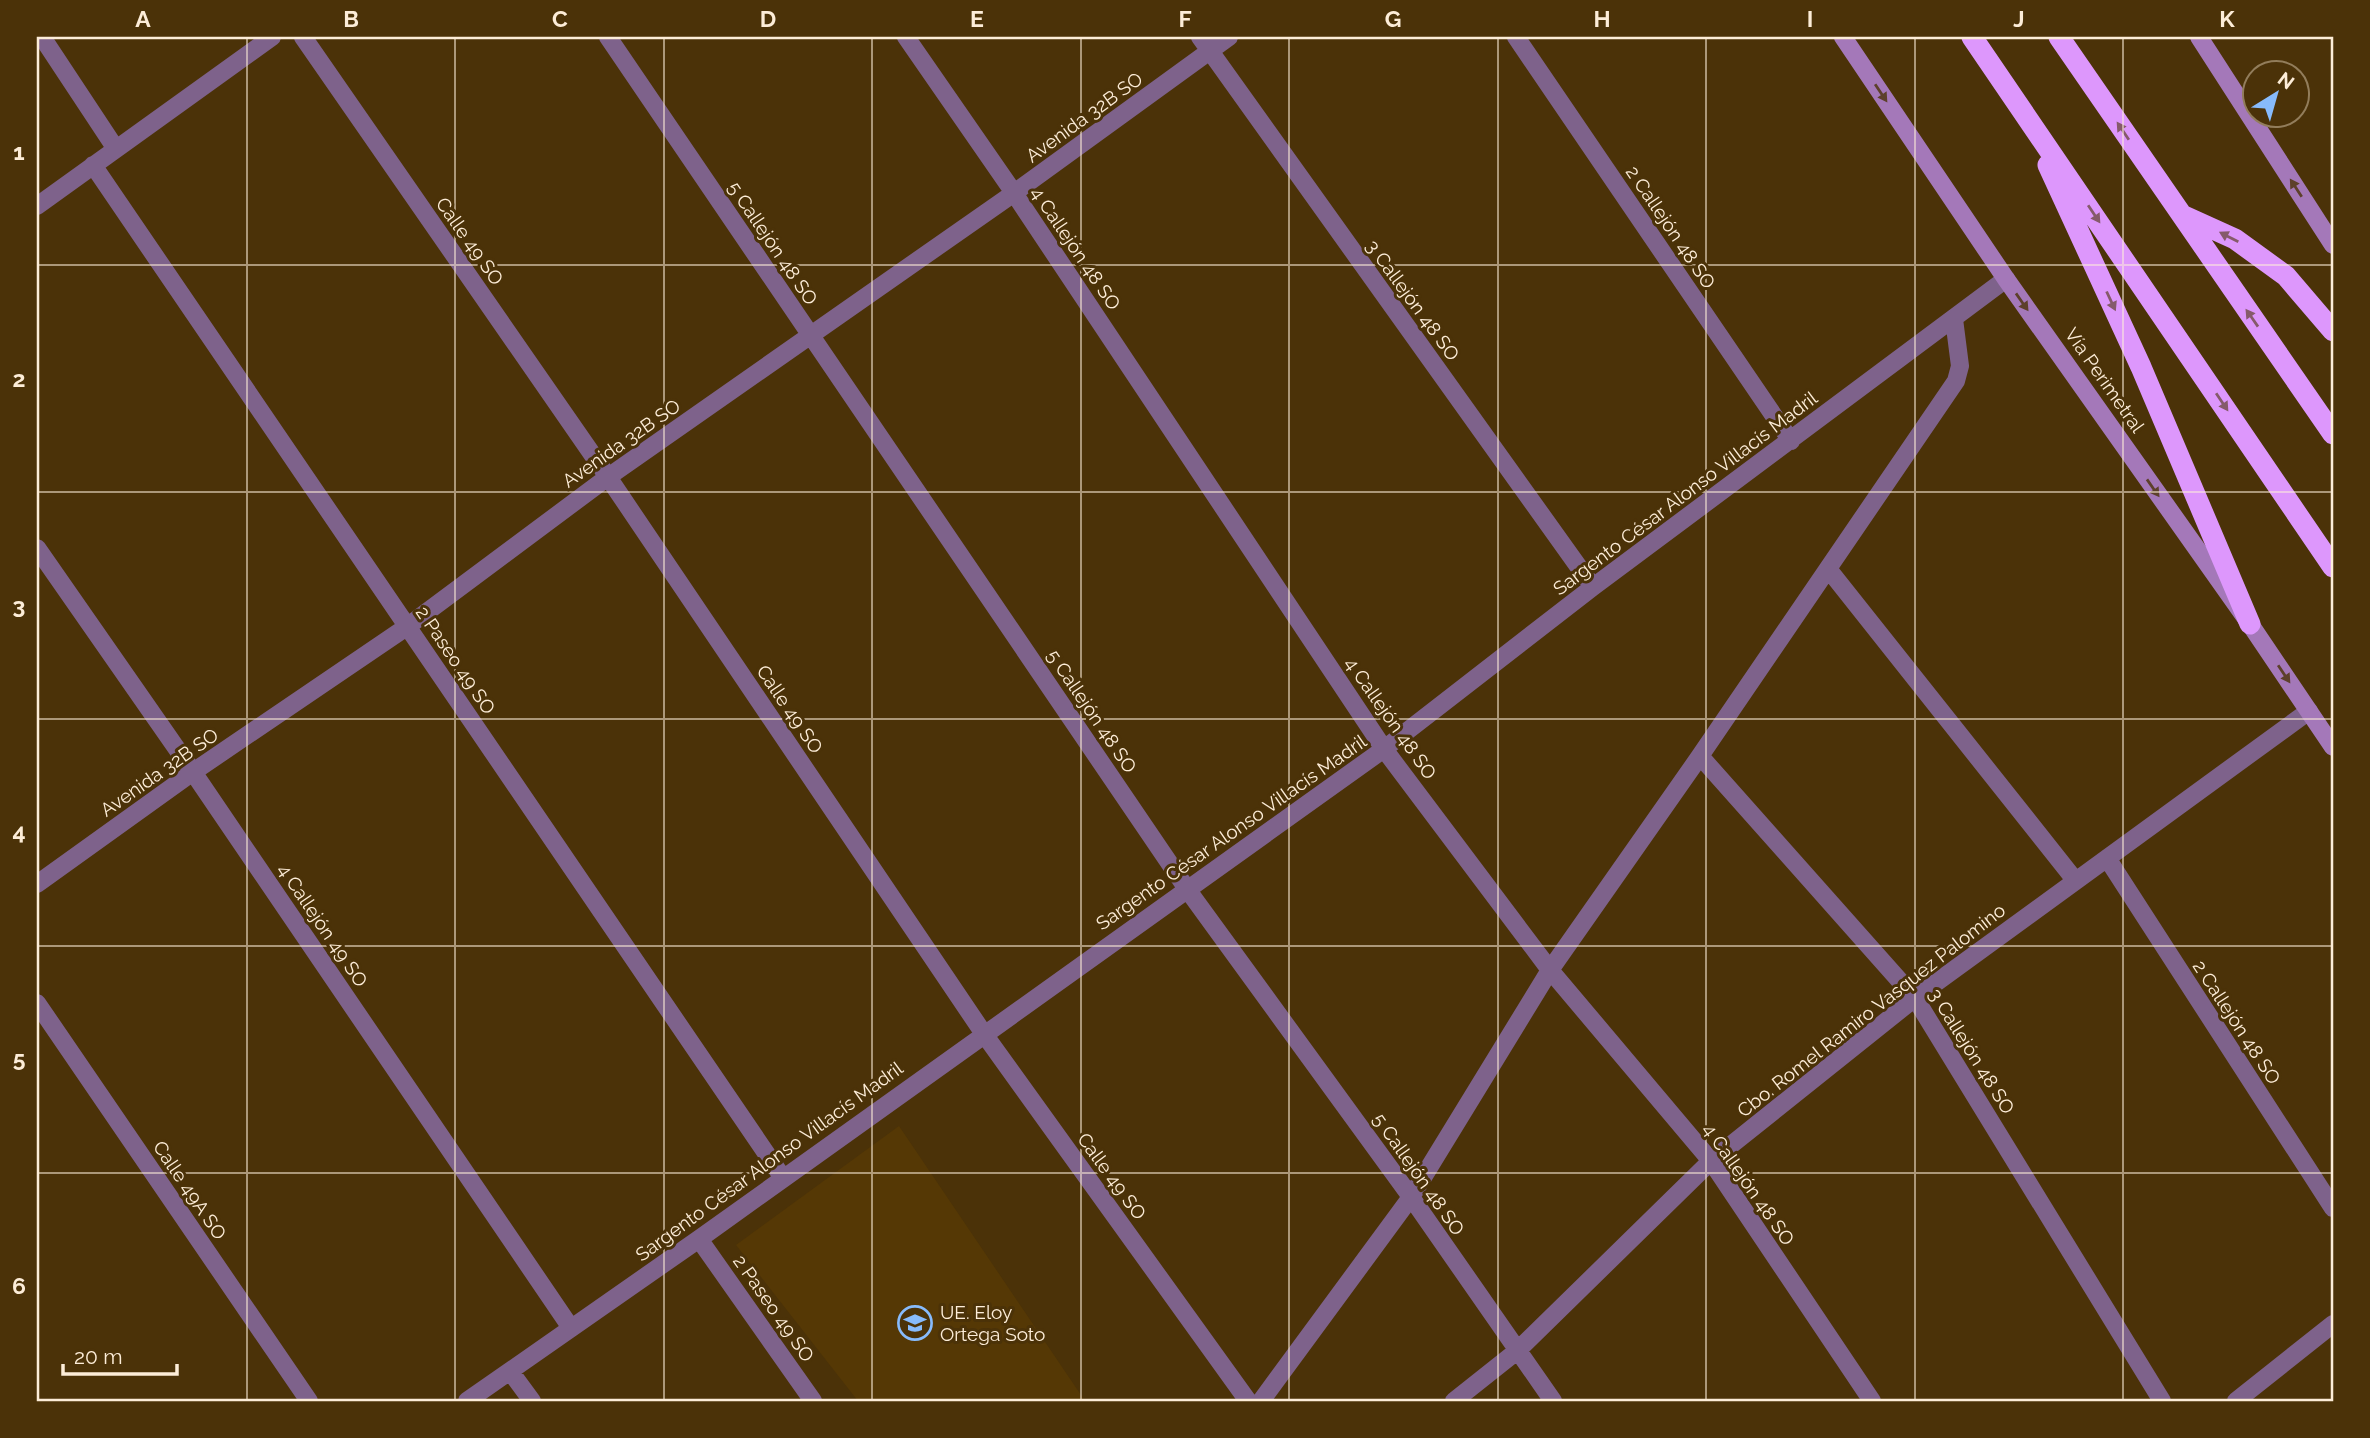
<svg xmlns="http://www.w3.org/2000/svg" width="2370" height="1438" font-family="Raleway,sans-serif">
  <rect width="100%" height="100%" fill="#4b3208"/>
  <path fill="#553805" d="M899 1126 1085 1401H858L736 1245Z"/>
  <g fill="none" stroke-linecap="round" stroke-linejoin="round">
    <path stroke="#7e628b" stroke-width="18" d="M42 37 116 149
      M303 37 608 477 984 1034 1248 1401
      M608 37 1187 889 1411 1197 1553 1401
      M906 37 1014 193 1384 749 1550 970 1711 1161 1872 1401
      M1200 37 1593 587
      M1516 37 1791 441
      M93 165 783 1178
      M37 206 272 37
      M37 548 193 772 571 1328
      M1829 570 2075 880
      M1700 756 1915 998 2162 1401
      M2107 858 2333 1208
      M37 884 193 772 408 626 608 477 1014 193 1229 37
      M37 1003 309 1401
      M699 1239 813 1401
      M510 1371 532 1401
      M467 1401 699 1239 1384 749 1593 587 2006 279
      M1261 1401 1411 1197 1550 970 1700 756 1956 381 1960 366 1954 319
      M1454 1401 1517 1351 1711 1161 1915 998 2309 711
      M2236 1401 2333 1324"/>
    <path stroke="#a478b9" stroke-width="18" d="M1843 37 2006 279 2250 624 2333 747
      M2199 37 2333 245"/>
    <path stroke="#dd97fc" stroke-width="21" d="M1972 37 2333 567
      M2059 37 2333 434
      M2048 165 2141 367 2250 624
      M2182 215 2235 239 2286 276 2333 331"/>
  </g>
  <defs><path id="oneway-solid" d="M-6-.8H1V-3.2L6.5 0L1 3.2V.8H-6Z" transform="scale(1.75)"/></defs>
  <g fill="#5d402b">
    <use href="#oneway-solid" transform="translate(1881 93) rotate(56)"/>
    <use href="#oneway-solid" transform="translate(2296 188) rotate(-123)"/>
    <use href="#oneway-solid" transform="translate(2022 302) rotate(55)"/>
    <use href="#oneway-solid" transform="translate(2153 488) rotate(55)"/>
    <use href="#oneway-solid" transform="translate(2284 674) rotate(56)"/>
  </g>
  <g fill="#855a6a">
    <use href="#oneway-solid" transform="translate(2123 131) rotate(-124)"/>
    <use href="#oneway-solid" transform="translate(2094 214) rotate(56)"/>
    <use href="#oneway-solid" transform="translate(2229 237) rotate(-153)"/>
    <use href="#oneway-solid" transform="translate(2111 301) rotate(65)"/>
    <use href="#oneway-solid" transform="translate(2252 318) rotate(-125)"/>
    <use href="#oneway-solid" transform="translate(2222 402) rotate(56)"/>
  </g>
  <path fill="none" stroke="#fdedd8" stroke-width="2" stroke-opacity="0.55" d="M247 37V1401M455 37V1401M664 37V1401M872 37V1401M1081 37V1401M1289 37V1401M1498 37V1401M1706 37V1401M1915 37V1401M2123 37V1401M37 265H2333M37 492H2333M37 719H2333M37 946H2333M37 1173H2333"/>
  <defs>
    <g id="school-ring" transform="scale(1.75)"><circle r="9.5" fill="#4b3208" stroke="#87bbfc" stroke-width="1.5"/><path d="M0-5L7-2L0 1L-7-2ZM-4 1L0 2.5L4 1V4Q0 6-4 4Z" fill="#87bbfc"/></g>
  </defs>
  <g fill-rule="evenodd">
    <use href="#school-ring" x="915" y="1323"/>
  </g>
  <g text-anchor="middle" stroke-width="6" stroke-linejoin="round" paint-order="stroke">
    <g font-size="19" fill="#fdedd8" stroke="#4b3208">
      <text transform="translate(1084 117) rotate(-36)" y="7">Avenida 32B SO</text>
      <text transform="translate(1671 227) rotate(56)" y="7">2 Callejón 48 SO</text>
      <text transform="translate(470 241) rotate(55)" y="7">Calle 49 SO</text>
      <text transform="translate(773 243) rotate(56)" y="7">5 Callejón 48 SO</text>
      <text transform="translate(1076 248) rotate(56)" y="7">4 Callejón 48 SO</text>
      <text transform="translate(1413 300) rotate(54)" y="7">3 Callejón 48 SO</text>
      <text transform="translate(2105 380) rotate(55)" y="7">Vía Perimetral</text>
      <text transform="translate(621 443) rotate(-35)" y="7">Avenida 32B SO</text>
      <text transform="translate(1685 493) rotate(-37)" y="7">Sargento César Alonso Villacís Madril</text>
      <text transform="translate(456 660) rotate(56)" y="7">2 Paseo 49 SO</text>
      <text transform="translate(790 709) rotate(56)" y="7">Calle 49 SO</text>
      <text transform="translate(1092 711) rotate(56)" y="7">5 Callejón 48 SO</text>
      <text transform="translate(1391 718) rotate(55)" y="7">4 Callejón 48 SO</text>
      <text transform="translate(159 772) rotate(-35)" y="7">Avenida 32B SO</text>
      <text transform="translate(1231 832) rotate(-35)" y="7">Sargento César Alonso Villacís Madril</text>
      <text transform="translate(323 925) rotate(56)" y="7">4 Callejón 49 SO</text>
      <text transform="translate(1871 1010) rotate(-38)" y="7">Cbo. Romel Ramiro Vasquez Palomino</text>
      <text transform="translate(2237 1022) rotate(57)" y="7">2 Callejón 48 SO</text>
      <text transform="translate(1972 1051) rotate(58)" y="7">3 Callejón 48 SO</text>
      <text transform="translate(769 1161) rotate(-36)" y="7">Sargento César Alonso Villacís Madril</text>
      <text transform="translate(1419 1174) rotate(55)" y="7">5 Callejón 48 SO</text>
      <text transform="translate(1112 1176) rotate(54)" y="7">Calle 49 SO</text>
      <text transform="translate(1749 1184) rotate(55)" y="7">4 Callejón 48 SO</text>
      <text transform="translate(190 1190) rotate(56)" y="7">Calle 49A SO</text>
      <text transform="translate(774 1308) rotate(55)" y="7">2 Paseo 49 SO</text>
    </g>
    <g font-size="19" fill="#fdedd8" stroke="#4b3208" text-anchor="start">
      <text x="940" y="1319">UE. Eloy<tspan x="940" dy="22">Ortega Soto</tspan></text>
    </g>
  </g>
  <rect width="2370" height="1438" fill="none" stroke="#4b3208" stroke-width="77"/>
  <g transform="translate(2276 94) rotate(37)"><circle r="33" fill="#4b3208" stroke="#927d5b" stroke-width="2"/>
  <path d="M0-5L12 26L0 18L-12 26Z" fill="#87bbfc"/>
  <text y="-10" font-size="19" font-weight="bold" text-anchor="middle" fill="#fdedd8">N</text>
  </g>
  <path d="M63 1364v10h114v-10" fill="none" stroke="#fdedd8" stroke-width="3.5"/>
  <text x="74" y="1364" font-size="21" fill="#fdedd8" stroke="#4b3208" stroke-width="5" paint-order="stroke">20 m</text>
  <rect x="38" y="38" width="2294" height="1362" fill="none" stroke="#fdedd8" stroke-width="2.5"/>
  <g font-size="23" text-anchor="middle" font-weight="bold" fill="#fdedd8">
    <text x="143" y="27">A</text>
    <text x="351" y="27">B</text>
    <text x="560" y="27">C</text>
    <text x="768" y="27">D</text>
    <text x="977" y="27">E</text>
    <text x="1185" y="27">F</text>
    <text x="1393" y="27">G</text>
    <text x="1602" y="27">H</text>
    <text x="1810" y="27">I</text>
    <text x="2019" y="27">J</text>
    <text x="2227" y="27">K</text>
    <text x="19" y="160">1</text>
    <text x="19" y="387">2</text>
    <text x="19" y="614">3</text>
    <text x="19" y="840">4</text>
    <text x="19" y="1067">5</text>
    <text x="19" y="1294">6</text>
  </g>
</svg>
